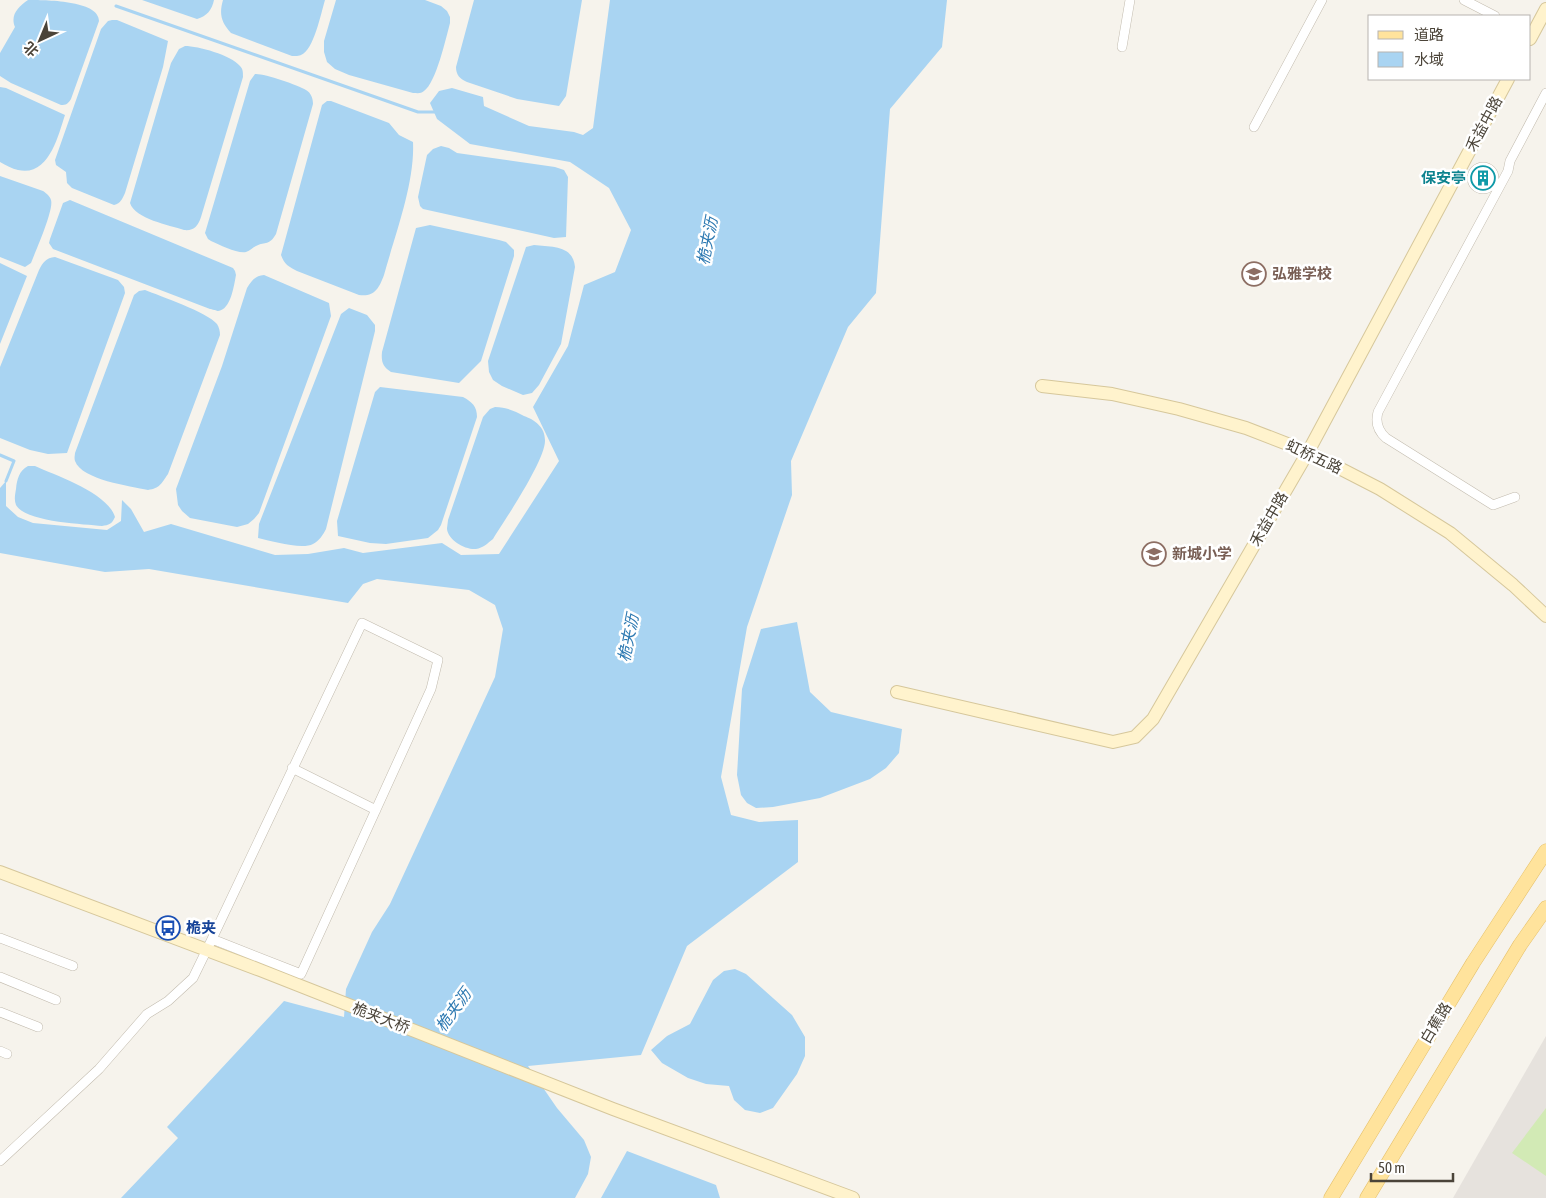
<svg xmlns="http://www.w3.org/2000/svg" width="1546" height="1198" font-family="'Asap Condensed','Noto Sans SC',sans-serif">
  <rect width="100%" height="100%" fill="#f6f3ec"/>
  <path fill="#e6e2dd" d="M1546 1036V1198H1453L1481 1149Z"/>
  <path fill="#d2eab5" d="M1546 1108V1176L1512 1153Z"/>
  <path fill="#a9d4f2" d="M28 0C44 0 99 0 99 21L71 99C68 104 66 105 61 105L11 83 0 76V53L15 27C10 15 18 7 28 0Z
    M142 0H214C212 10 207 16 197 19Z
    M223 0H325C321 13 314 50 301 55 300 56 294 56 292 56L231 33C221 22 219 14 223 0Z
    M336 0H425L441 6 447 11 450 17V23C446 38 436 83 424 91 421 94 417 93 413 93L349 75 335 69 327 62 324 52V41Z
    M474 0H582L566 96 559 106 517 99 467 82C460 79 456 75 456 67Z
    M610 0H947L942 47 890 109 876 293 848 327 791 461 792 495 747 627 721 777 731 815 759 822 798 820V862L687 946 641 1055 528 1066 557 1108 584 1140 591 1157 588 1174 575 1198H121L178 1138 167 1127 284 1001 344 1017 346 989 372 932 390 904 495 677 503 629 495 605 469 590 377 579 363 584 348 603 149 569 105 572 0 553V488L6 481V506L18 517 33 523 107 530 121 521 122 500 131 509 144 532 171 524 275 555 308 554 344 548 363 553 442 543 461 555 499 554 559 461 533 407 568 346 584 285 615 272 631 230 609 188 570 162 470 144 437 119 430 103 439 91 452 88 483 97 484 106 529 126 574 132 583 135 593 128Z
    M112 20H117L168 41 163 67 125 193C122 199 121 203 114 205L72 188 67 183 66 172 56 165 55 160 101 29 108 21Z
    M185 46C198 46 231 55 240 66 243 69 243 72 243 77L201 217C198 226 194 231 184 230 169 225 135 219 130 203L171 63 179 49Z
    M255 74C263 73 298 85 306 90 311 93 313 98 313 104L276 234C269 246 266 241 256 246 253 247 250 251 246 252 238 254 220 245 211 241L208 239 205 233 250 81Z
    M0 87 6 88 65 115C58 136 49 177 18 170 12 169 6 165 0 162Z
    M327 101H331L389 123 399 135 413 142C415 183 395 235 384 275 379 288 375 297 359 295L297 271C289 267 284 264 281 255L322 105Z
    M441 146 449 148 457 153 555 167 564 170 568 177 566 237 554 238 423 209 420 206 418 197 427 155 433 149Z
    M0 176 43 191C46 193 50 196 51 200 54 209 37 248 33 258L31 263 25 267 0 257Z
    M70 200 233 268 235 271 236 275C234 285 231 310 218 311 218 311 211 309 210 309L53 249 49 243 50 239 63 203Z
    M430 225 499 240 506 242 514 250V256L481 361 459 383 391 372C383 367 381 362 382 352L416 228Z
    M534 245C552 247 573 245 575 267L561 344 539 385 532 393 523 395 502 386 493 380 489 372 488 361 526 247Z
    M55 257 118 280 124 287 125 293 67 453 48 454 30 450 0 438V367L39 270C43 262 46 258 55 257Z
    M0 263 27 276 0 344Z
    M264 275 329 303 331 316 259 513 254 519 248 524 237 527 190 518 182 511 178 505 176 489 222 366 247 288C252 280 255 276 264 275Z
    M145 290C160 296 207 312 217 324 219 327 220 331 220 335L168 474C161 484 160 488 148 490 130 486 82 480 75 461 74 458 75 455 75 453L134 295 139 291Z
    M349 308 367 315 375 325V331L326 529C323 535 319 541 313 544 302 550 271 541 258 538L259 524 341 314Z
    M380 387 463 397C472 402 477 406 477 417L441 525 438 530 428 538 386 544 370 543 338 536 337 521 375 392Z
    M495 407C506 407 515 411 524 416 535 420 545 427 545 440 546 459 505 520 493 539 488 543 483 548 476 549 465 550 448 540 447 529 447 528 448 521 448 520L483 417 490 409Z
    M28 466H35C57 476 108 493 115 517 112 524 109 525 102 526 83 524 25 522 16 505 14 500 15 495 16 489 17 479 19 471 28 466Z
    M797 622 810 692 831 712 902 729 899 753 886 768 870 779 820 798 773 807 756 808 747 803 741 795 737 775 742 689 761 629Z
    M735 969 746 974 792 1015 805 1037V1056L797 1074 773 1108 760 1113 745 1110 734 1100 729 1086 706 1084 688 1078 662 1063 651 1050 667 1036 690 1024 713 980 724 971Z
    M627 1151 716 1185 720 1198H601Z"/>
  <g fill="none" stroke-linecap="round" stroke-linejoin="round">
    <path stroke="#a9d4f2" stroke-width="3" d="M116 6 418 112H437
      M0 455 14 461 6 481"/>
    <g stroke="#c2bbae" stroke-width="10">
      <path id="street" d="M1464 0 1495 16
        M1122 47 1130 0
        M1254 127 1322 0
        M1472 178a11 11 0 1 1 22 0a11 11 0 1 1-22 0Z
        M1515 497 1493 505 1386 438C1378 431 1375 423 1378 412L1508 171 1510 161 1546 93
        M292 768 376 810
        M0 938 73 966
        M0 977 56 1000
        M0 1012 38 1027
        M0 1051 7 1054
        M0 1161 99 1069 147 1014 168 1001 193 978 212 939C262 833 312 728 362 623L438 660 431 689 301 974 212 939"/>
    </g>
    <g stroke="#d6c79b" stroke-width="14">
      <path id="secondary" d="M1530 39 1546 9
        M1042 386 1112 394 1179 409 1246 428 1308 452 1380 489 1450 533 1513 585 1546 616
        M897 692 1113 742 1135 737 1153 719 1308 452 1508 79
        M0 872 260 970 613 1109 853 1198"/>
    </g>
    <g stroke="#e6c16a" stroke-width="15">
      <path id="primary" d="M1331 1198 1473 963 1546 851
        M1367 1198 1520 945 1546 908"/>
    </g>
    <use href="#street" stroke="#fff" stroke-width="9"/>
    <use href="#secondary" stroke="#fff3cd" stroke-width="12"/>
    <use href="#primary" stroke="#ffe39c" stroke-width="14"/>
  </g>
  <defs>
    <g id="building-ring" transform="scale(1.25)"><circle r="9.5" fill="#fff" stroke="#0f9aa8" stroke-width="1.5"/><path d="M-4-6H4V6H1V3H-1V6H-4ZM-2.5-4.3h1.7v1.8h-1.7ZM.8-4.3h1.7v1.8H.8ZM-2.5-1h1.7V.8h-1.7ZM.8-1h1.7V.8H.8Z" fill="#0f9aa8"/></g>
    <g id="school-ring" transform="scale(1.25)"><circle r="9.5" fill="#fff" stroke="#8d6e63" stroke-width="1.5"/><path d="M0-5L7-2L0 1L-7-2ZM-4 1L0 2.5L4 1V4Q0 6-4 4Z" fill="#8d6e63"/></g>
    <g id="bus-ring" transform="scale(1.25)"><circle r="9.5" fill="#fff" stroke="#1a4fb4" stroke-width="1.5"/><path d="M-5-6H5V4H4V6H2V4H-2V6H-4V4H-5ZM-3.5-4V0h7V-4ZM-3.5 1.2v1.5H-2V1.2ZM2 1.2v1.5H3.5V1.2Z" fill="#1a4fb4"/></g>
  </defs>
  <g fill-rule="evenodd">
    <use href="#building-ring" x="1483" y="178"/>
    <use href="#school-ring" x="1254" y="274"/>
    <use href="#school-ring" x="1154" y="554"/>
    <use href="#bus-ring" x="168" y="928"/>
  </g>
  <g text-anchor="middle" stroke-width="5" stroke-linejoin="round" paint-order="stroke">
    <g font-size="15" fill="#4b4439" stroke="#fff">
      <text transform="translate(1484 124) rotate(-62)" y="5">禾益中路</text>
      <text transform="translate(1314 457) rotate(25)" y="5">虹桥五路</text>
      <text transform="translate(1269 519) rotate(-60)" y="5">禾益中路</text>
      <text transform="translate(381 1018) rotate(21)" y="5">桅夹大桥</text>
      <text transform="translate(1436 1023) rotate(-59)" y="5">白蕉路</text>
    </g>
    <g font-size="15" font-weight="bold" fill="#0d838f" stroke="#fff" text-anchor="end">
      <text x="1466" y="183">保安亭</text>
    </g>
    <g font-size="15" font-weight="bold" fill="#785e54" stroke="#fff" text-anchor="start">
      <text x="1272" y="279">弘雅学校</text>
      <text x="1172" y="559">新城小学</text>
    </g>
    <g font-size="15" font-weight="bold" fill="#164399" stroke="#fff" text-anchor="start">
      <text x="186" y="933">桅夹</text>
    </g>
    <g font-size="16" font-style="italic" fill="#2e7ab2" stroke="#fff">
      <text transform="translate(707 241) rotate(-79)" y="6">桅夹沥</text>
      <text transform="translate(628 638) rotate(-79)" y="6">桅夹沥</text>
      <text transform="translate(453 1010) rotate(-54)" y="6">桅夹沥</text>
    </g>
  </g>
  <rect x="1368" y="15" width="162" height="65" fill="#ffffff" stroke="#b7b4b0"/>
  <rect x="1378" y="31" width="25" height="8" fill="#ffe39c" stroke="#b7b4b0"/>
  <text x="1414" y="40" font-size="15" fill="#4b4439">道路</text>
  <rect x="1378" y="52" width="25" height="15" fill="#a9d4f2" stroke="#b7b4b0"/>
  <text x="1414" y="65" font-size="15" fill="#4b4439">水域</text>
  <g transform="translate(40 40) rotate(224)" stroke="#ffffff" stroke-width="4" paint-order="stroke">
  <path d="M0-4L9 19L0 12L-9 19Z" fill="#4b4439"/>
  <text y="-8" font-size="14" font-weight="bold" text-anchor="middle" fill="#4b4439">北</text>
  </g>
  <path d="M1371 1173v8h82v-8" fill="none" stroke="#4b4439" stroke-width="2.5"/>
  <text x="1378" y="1173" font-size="15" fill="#4b4439" stroke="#ffffff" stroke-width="4" paint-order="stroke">50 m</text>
</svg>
